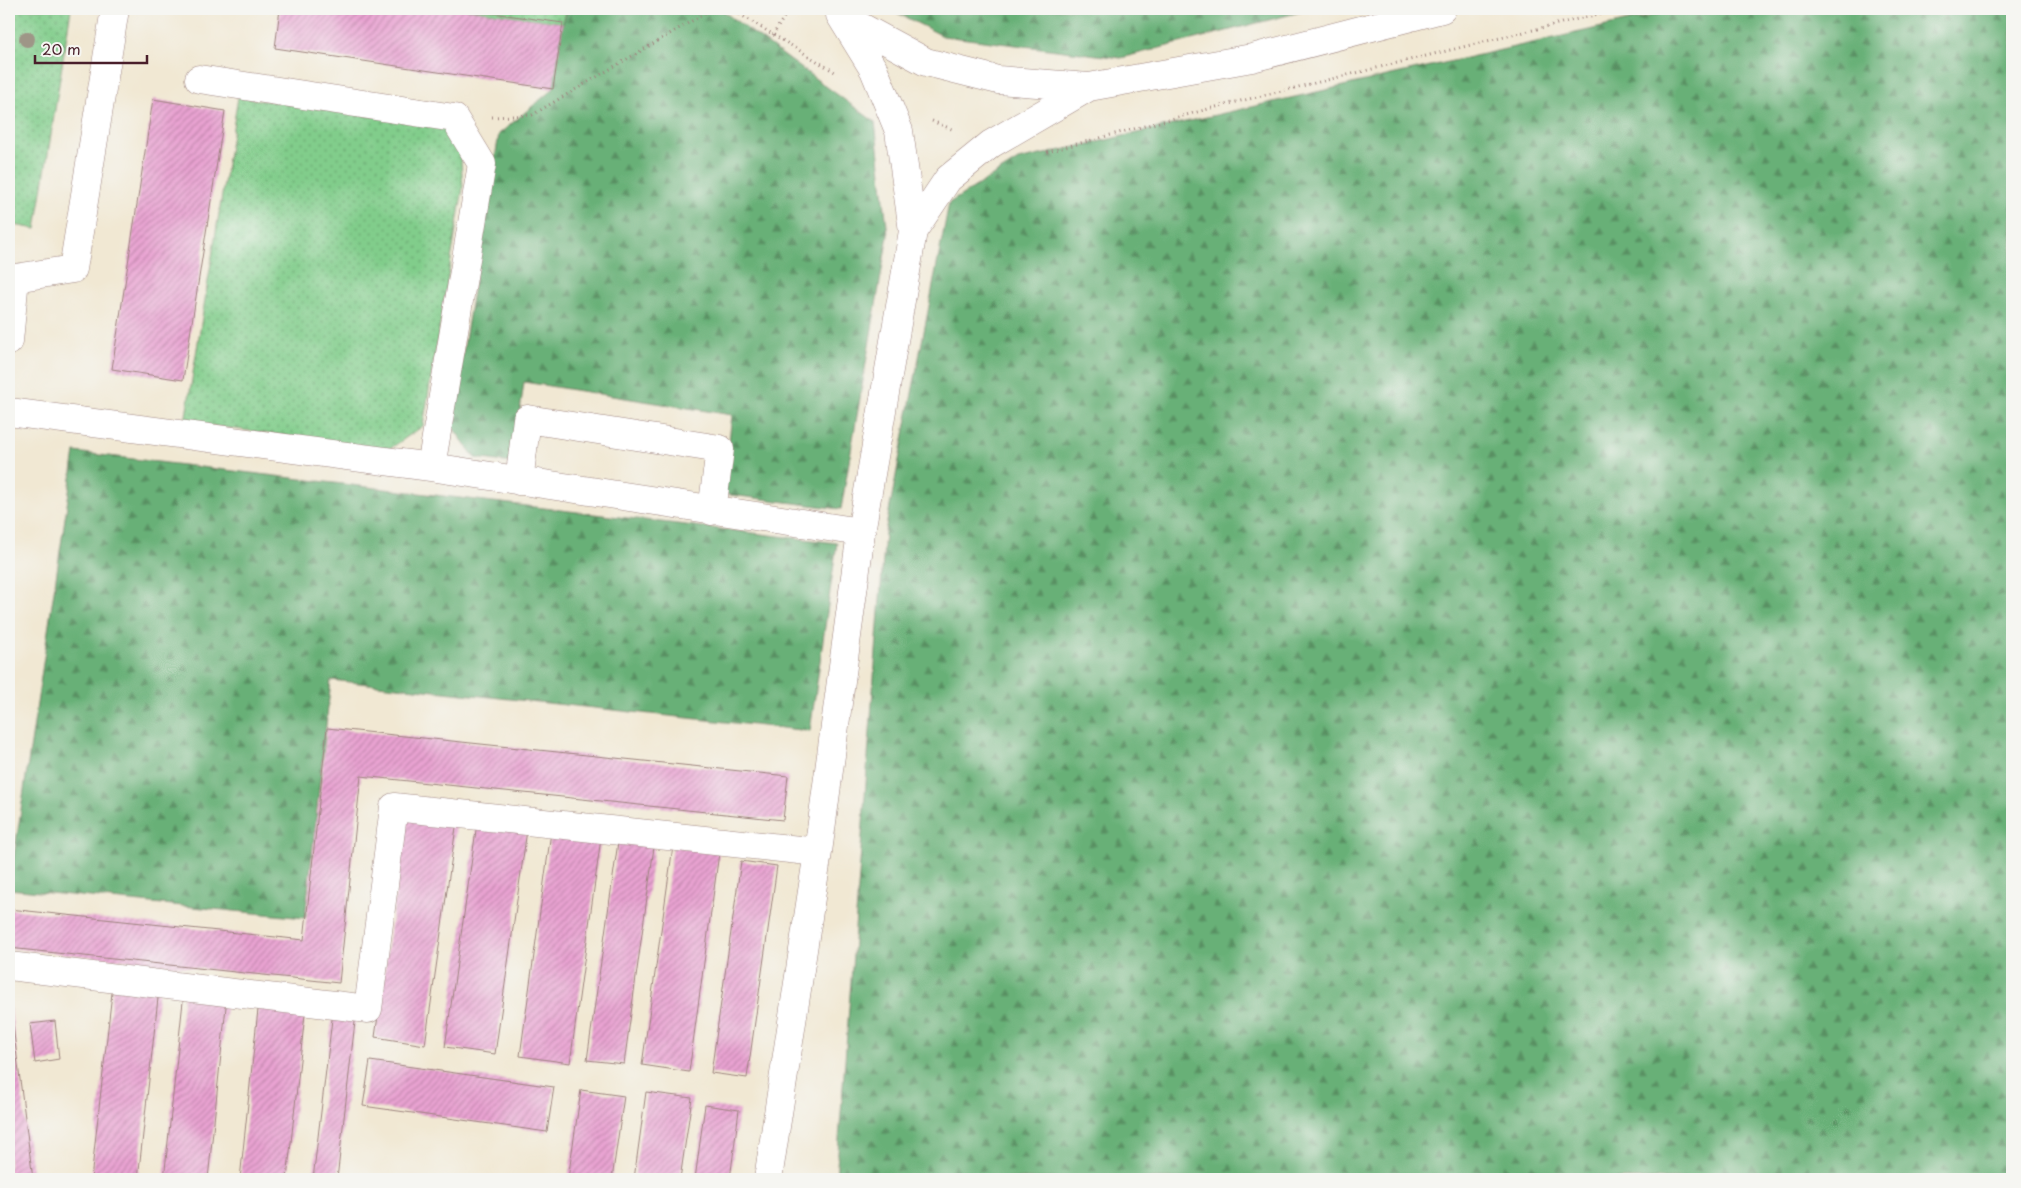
<svg xmlns="http://www.w3.org/2000/svg" width="2021" height="1188" font-family="'Playpen Sans',sans-serif">
  <defs>
    <pattern id="grass-dots" width="8" height="8" patternUnits="userSpaceOnUse" patternTransform="scale(1.25)"><rect width="8" height="8" fill="#81cd8b"/><path d="M2 2h.1M6 6h.1" fill="none" stroke="#6ca672" stroke-width="1.8" stroke-linecap="round"/></pattern>
    <pattern id="forest-firs" width="22" height="20" patternUnits="userSpaceOnUse" patternTransform="scale(1.25)"><rect width="22" height="20" fill="#68b077"/><path d="M5 1l3.5 6h-7zM16 11l3.5 6h-7z" fill="#588f62"/></pattern>
    <pattern id="building-hatch" width="6" height="6" patternUnits="userSpaceOnUse" patternTransform="scale(1.25)"><rect width="6" height="6" fill="#e9a3d2"/><path d="M-1 1l2-2M0 6l6-6M5 7l2-2" fill="none" stroke="#bf84ab"/></pattern>
  </defs>
  <rect width="100%" height="100%" fill="#f6f6f2"/>
  <filter id="ink" filterUnits="userSpaceOnUse"><feTurbulence type="fractalNoise" baseFrequency=".02" numOctaves="2"/><feDisplacementMap in="SourceGraphic" scale="10" xChannelSelector="R" yChannelSelector="G"/><feConvolveMatrix kernelMatrix="1 2 1 2 8 2 1 2 1" color-interpolation-filters="sRGB"/></filter>
  <filter id="wash" filterUnits="userSpaceOnUse"><feTurbulence type="fractalNoise" baseFrequency=".0096" numOctaves="4" result="noise"/><feDisplacementMap in="SourceGraphic" scale="20" xChannelSelector="R" yChannelSelector="G"/><feGaussianBlur stdDeviation="1.12" result="paint"/><feColorMatrix in="noise" values="0 0 0 0 0 0 0 0 0 0 0 0 0 0 0 0 0 1.4 0 .05"/><feComposite in="paint" operator="in"/></filter>
  <g filter="url(#wash)">
    <rect width="100%" height="100%" fill="#f1e8d3"/>
    <path fill="url(#grass-dots)" stroke="#66765b" d="M9 9H71L36 229 9 224Z
      M464 9H567L563 23Z
      M238 97 442 126 460 147 463 188 423 426 388 450 185 422Z"/>
    <path fill="url(#forest-firs)" stroke="#596851" d="M568 9H720L875 122 888 235 841 509 723 494 732 415 524 382 513 463 475 458 451 425 499 134 553 89 563 23Z
      M889 9H1312L1121 58 943 36Z
      M1681 9H2012V1179H836L885 532 949 203 1018 160Z
      M75 452 837 543 810 731 331 680 305 918 9 889Z"/>
    <g id="blocks">
      <path fill="url(#building-hatch)" d="M280 9H464L563 23 553 89 275 48Z
        M153 99 225 111 183 380 112 369Z
        M327 728 788 776 783 820 361 776 339 983 9 948V909L304 940Z
        M407 813 457 820 425 1045 375 1037Z
        M477 823 527 830 495 1054 445 1047Z
        M551 832 601 838 570 1063 520 1056Z
        M618 842 654 847 624 1064 587 1060Z
        M673 846 719 853 689 1072 642 1065Z
        M741 861 777 866 747 1078 711 1073Z
        M113 984 159 989 138 1179H91Z
        M184 992 227 997 208 1179H164Z
        M259 1000 306 1005 287 1179H240Z
        M9 1003H10L33 1179H9Z
        M333 1011 356 1013 337 1179H313Z
        M55 1021 59 1059 35 1063 30 1024Z
        M370 1061 554 1087 547 1132 363 1106Z
        M581 1090 624 1096 612 1179H568Z
        M646 1092 692 1098 680 1179H634Z
        M705 1105 739 1110 730 1179H695Z"/>
    </g>
  </g>
  <g filter="url(#ink)">
    <use href="#blocks" fill-opacity="0" stroke="#9e847f" stroke-width="1"/>
    <g fill="none" stroke-linecap="round" stroke-linejoin="round">
      <g stroke="#9e847f" stroke-width="29">
        <path id="minor" d="M841 16 926 62 998 80 1089 87 1252 58 1442 9
          M199 79 454 118 482 164 431 467
          M913 231 948 179 991 144 1089 87
          M9 341 15 278 73 269 115 9
          M9 412 431 467 861 532
          M519 481 527 419 720 449 712 511
          M9 966 368 1009 394 807 818 852
          M768 1179 818 852 861 532 913 231 899 131 874 70 840 15"/>
      </g>
      <path stroke="#9e847f" stroke-width="3" stroke-dasharray="1 4" stroke-linecap="butt" d="M731 9 835 72
        M773 35 789 9
        M492 117 532 115 712 9
        M932 121 954 130
        M1047 152 1216 107 1619 9"/>
      <use href="#minor" stroke="#fff" stroke-width="28"/>
    </g>
    <circle fill="#9e9687" cx="27" cy="39" r="8"/>
  </g>
  <rect width="2021" height="1188" fill="none" stroke="#f6f6f2" stroke-width="30"/>
  <path d="M35 55v8h112v-8" fill="none" stroke="#4a1f2b" stroke-width="2.5"/>
  <text x="42" y="55" font-size="15" fill="#4a1f2b" stroke="#f6f6f2" stroke-width="4" paint-order="stroke">20 m</text>
</svg>
